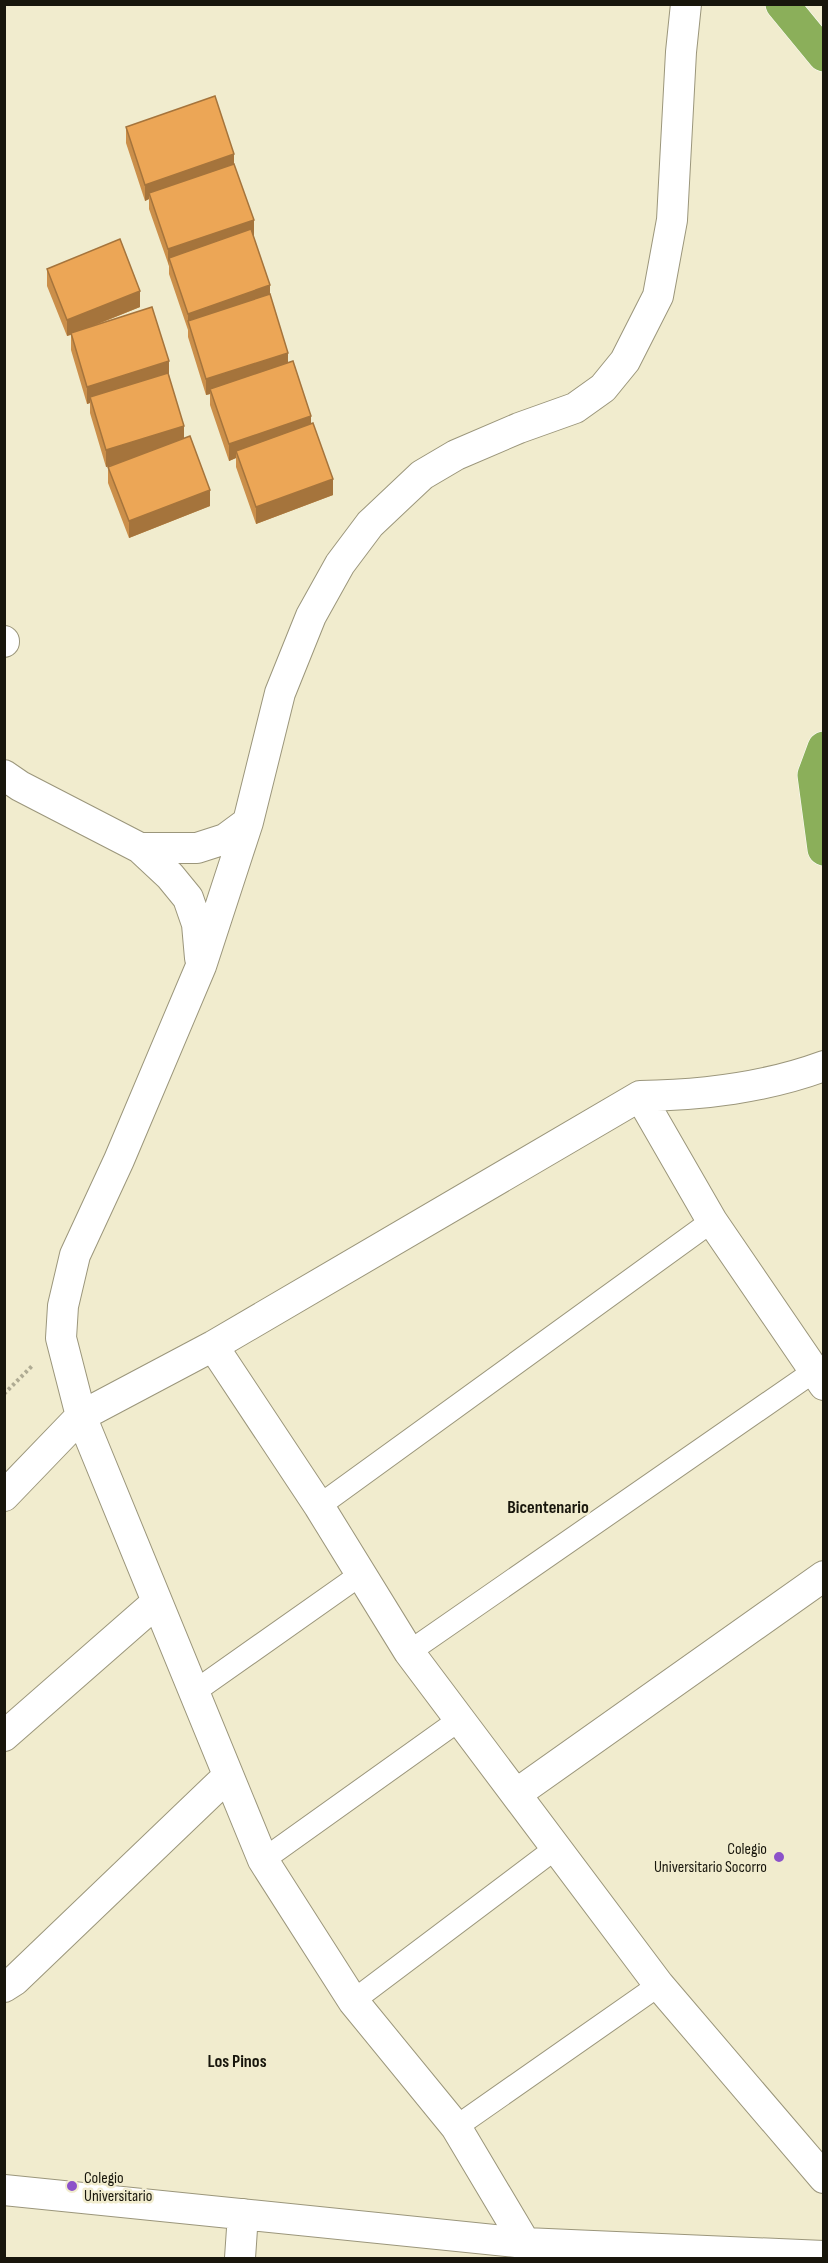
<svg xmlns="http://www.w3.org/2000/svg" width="828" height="2263" font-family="'Sofia Sans Condensed',sans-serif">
  <rect width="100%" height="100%" fill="#f1ecce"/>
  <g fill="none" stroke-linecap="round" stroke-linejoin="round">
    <g stroke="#9b967b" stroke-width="24">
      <path id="pedestrian" d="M319 1506 712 1221
        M409 1652 813 1372
        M194 1692 360 1575
        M263 1860 459 1720
        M353 2001 556 1848
        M456 2127 659 1985"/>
    </g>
    <g stroke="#9b967b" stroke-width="32">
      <path id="minor" d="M4 641V642
        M4 775 20 786 140 848 170 876 188 898 197 924 200 958
        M140 848H197L225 839 248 822
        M640 1096 712 1221 824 1385
        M213 1346 319 1506 409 1652 659 1985 824 2178
        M4 1496 81 1416 213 1346 640 1096C703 1095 764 1088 824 1066
        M4 1736 157 1602
        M516 1794 824 1576
        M4 1987 15 1980 228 1776
        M4 2190 525 2243 824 2256
        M240 2258 243 2214
        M530 2258 525 2243 456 2127 353 2001 263 1860 81 1416 61 1338 63 1306 75 1255 119 1160 201 966 248 822 280 693 311 616 340 564 370 524 422 475 456 455 519 428 575 408 603 388 625 361 658 296 672 220 681 52 686 4"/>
    </g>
    <g stroke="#fff" stroke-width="34">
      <path id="trunk" d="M782 4 824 55
        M824 748 814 775 824 849"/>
    </g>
    <path stroke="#afab93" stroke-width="4" stroke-dasharray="3 3" stroke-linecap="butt" d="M4 1394 33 1365"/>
    <use href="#pedestrian" stroke="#fff" stroke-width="22"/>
    <use href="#minor" stroke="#fff" stroke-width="30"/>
    <use href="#trunk" stroke="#8baf5a" stroke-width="33"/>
  </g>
  <path fill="#cb8f4a" d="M126 127 234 164 288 362 311 424 333 495 256 524 236 467V458L229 461 210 405V394L206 395 188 337V330L169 274V266L149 209V199L145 201 126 143Z
    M47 269 140 307 91 327 169 375 184 438 210 506 129 538 108 483V467L126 461 106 467 90 413V403L87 404 71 350V335L67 336 47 286Z"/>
  <path fill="#a5743c" d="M234 154V171L149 193V199L145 201V185Z
    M254 220V236L169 258 168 266V249Z
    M270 285V302L188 321V330V314Z
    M140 291V307L67 336V320Z
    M288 353V369L210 389V394L206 395V379Z
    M169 361V378L90 397V403L87 404V387Z
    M311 416V432L236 451V458L229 461V444Z
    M184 426V442L106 467V450Z
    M333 479V495L256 524V507Z
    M210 490V506L129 538V521Z"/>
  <path fill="#eca656" stroke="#a5743c" stroke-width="1.5" d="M215 96 234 154 145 185 126 127Z
    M234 164 254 220 168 249 149 193Z
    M251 229 270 285 188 314 169 258Z
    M120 239 140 291 67 320 47 269Z
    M270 294 288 353 206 379 188 321Z
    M152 307 169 361 87 387 71 333Z
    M293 361 311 416 229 444 210 389Z
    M168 373 184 426 106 450 90 397Z
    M313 423 333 479 256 507 236 451Z
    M190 436 210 490 129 521 108 467Z"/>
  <g fill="#8c52c9" stroke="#f1ecce" stroke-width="2">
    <circle cx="779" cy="1857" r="6"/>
    <circle cx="72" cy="2186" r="6"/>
  </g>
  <g text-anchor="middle" stroke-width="5" stroke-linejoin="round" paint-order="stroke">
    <g font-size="16" fill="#18160c" stroke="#f1ecce" text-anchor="end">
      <text x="767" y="1854">Colegio<tspan x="767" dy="18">Universitario Socorro</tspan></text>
      <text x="84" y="2183" text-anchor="start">Colegio<tspan x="84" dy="18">Universitario</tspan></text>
    </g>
    <g font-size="18" font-weight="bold" fill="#18160c" stroke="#f1ecce">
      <text x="548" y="1513">Bicentenario</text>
      <text x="237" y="2067">Los Pinos</text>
    </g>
  </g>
  <rect width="828" height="2263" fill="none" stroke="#18160c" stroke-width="12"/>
</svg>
